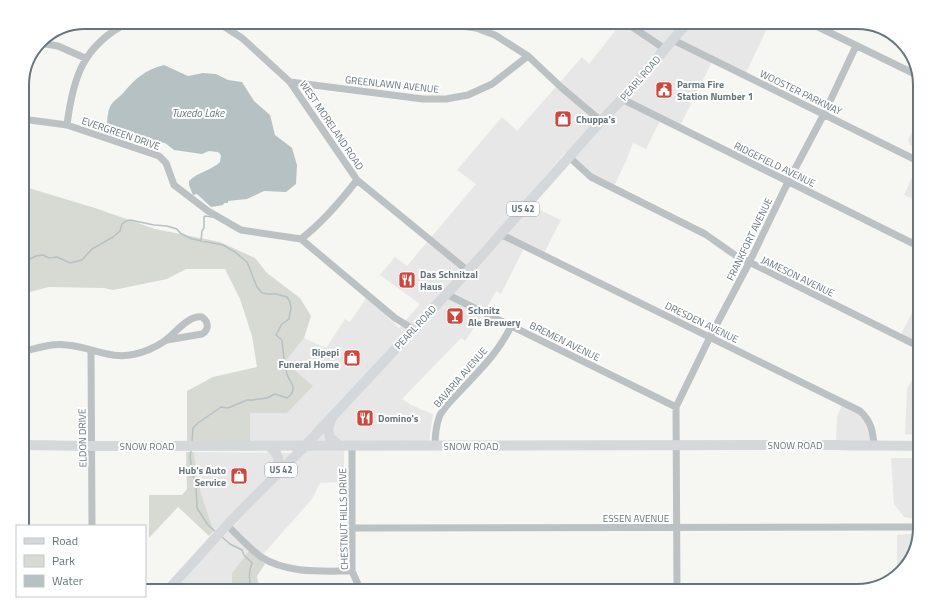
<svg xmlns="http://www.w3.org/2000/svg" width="942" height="613" font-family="'Titillium Web',sans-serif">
  <rect width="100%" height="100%" fill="#f6f6f3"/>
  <path fill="#e7e7e7" d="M622 22H770L745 75 713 60 679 128 661 119 646 149 633 143 626 161 613 188 587 174 565 153 523 202 561 220 543 255 525 246 501 294 496 291 484 313 465 341 461 338 402 399 411 405 433 414 429 442 250 443V413H287L312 386 285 362 304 338 326 348 345 319 350 322 367 297 399 328 420 304 380 275 395 257 407 266 476 184 457 170 502 117 517 131 582 57 589 64Z
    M920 98V202L904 195 919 162 911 158 916 148 910 145 908 140 918 119 912 115Z
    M920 298V346L900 336Z
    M920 365V435L905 434 907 389Z
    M842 405 859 414 866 421 869 428 871 442H836L837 417Z
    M308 449H344V482L320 483 312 499 259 559 249 552 232 573V591H177L174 588Z
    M194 452 293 453 214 531 204 505 195 466Z
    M891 458H920V520L904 517 894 504Z
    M919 533 910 563 897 575V535Z"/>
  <path fill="#d7dad3" d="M22 186 95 208 155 229 220 242 255 258 267 273 300 298 311 316 304 338 285 362 313 386 287 413H250V443H187V391L213 377 257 367 252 336 240 299 225 269H186L167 279 113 290 104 288 49 287 22 294Z
    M186 452H194C196 480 204 505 214 531L209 536 178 507 149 538V495H182L187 489Z
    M249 551 265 564 257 576 260 591H232V573Z"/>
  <path fill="#b5c1c3" d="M164 65 188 76 203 73 216 74 228 80 242 82 254 101 270 115 275 135 292 148 297 165 296 184 286 192 264 191 247 199 228 201V203H224L223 205 211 207 197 194 193 195 189 185V181C198 172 212 170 220 162L221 155 218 152 209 151 202 154 174 150 165 143 139 141 113 134 107 130C107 122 107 112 111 105 114 100 120 97 124 92 136 78 145 70 164 65Z"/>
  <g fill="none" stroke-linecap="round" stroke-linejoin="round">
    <path stroke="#b5c1c3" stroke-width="1.5" d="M201 241 202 231 204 228V217L205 216 212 217
      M22 263 36 256 43 255 49 258 57 257 70 263 82 260 92 249 113 237 120 231 122 224 126 221 130 220 154 225 167 226 177 229 180 233 192 239 223 245 235 252 247 262 257 287 262 293 268 294H276L287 297 290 302 291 308 289 319 282 324 276 335 282 340C283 351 284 363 287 374 288 379 293 383 293 388 293 392 290 396 287 398L275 394 267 398 253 400H247L228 408 221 407 198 423 193 428 192 442
      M191 450 190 457 193 475 196 486 197 508 208 525 216 532
      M222 537 230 544 242 550 244 555 252 563C248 573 249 581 252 591"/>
    <path stroke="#bcc1c3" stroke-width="7" d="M217 22 242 38 290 82 357 180 468 271
      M430 22 476 28 495 35 528 56 562 88 601 121
      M625 22 665 49
      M808 22 919 76
      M673 40 920 162
      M39 43 58 46 85 58
      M290 82 423 99H446L468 95 492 84 528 56
      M622 99 920 247
      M22 119 67 125 159 156 166 163 174 185 208 211 241 230 301 239 395 318 413 329
      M67 125C73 77 83 45 129 22
      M569 157 591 177 705 234 735 255 920 347
      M500 234 860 411C871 421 873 431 874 446
      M301 239C323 222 340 202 357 180
      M446 294 676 407
      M91 350 92 526
      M22 352C37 348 52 343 67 345 99 348 114 364 148 350 154 347 162 344 167 339 176 332 189 315 202 317 209 322 209 330 202 334L167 340
      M352 446V571L361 591
      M435 446C435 435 436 425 440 415 446 404 456 396 464 387 482 368 500 350 511 326
      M227 525C238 536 249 548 261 557 288 574 322 571 352 571
      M352 528 920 527
      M677 591 676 407 710 337 749 263 788 182 824 114 856 46"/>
    <path stroke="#d4d8da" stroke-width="10" d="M331 420 328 429 330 438 340 446
      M22 445 92 446 836 445C864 446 892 445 920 446
      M268 446C280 453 280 462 276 475
      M167 591 227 525 305 446 468 271 601 121 622 99 688 22"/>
  </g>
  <defs>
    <g id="civic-square" transform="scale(0.9)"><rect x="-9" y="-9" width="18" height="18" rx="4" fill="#cd473c" stroke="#fff"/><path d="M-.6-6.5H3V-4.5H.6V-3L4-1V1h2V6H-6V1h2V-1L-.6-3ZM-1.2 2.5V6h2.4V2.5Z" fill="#fff"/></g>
    <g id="shop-square" transform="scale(0.9)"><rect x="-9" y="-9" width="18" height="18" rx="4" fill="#cd473c" stroke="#fff"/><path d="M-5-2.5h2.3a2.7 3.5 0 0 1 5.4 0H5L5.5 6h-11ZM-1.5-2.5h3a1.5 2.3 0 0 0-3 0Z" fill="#fff"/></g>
    <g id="restaurant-square" transform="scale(0.9)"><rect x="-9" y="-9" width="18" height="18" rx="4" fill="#cd473c" stroke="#fff"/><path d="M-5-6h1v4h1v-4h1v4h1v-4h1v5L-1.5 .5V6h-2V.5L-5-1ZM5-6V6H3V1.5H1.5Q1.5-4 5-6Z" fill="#fff"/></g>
    <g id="bar-square" transform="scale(0.9)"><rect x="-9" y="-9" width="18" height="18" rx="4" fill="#cd473c" stroke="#fff"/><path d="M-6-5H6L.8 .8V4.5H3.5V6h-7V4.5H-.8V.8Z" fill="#fff"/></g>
  </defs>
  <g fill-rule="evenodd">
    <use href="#civic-square" x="664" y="90"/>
    <use href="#shop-square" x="563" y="119"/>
    <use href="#restaurant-square" x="407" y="280"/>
    <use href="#bar-square" x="455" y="316"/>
    <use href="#shop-square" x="352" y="358"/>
    <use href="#restaurant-square" x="365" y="418"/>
    <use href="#shop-square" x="239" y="476"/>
  </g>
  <g text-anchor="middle" stroke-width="4" stroke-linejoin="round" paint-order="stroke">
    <g fill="#fff" stroke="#939ea3" stroke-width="1">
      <rect x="507" y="202" width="32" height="14" rx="3"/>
      <rect x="265" y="463" width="32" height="14" rx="3"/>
    </g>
    <g font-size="9" font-weight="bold" fill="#65757b">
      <text x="523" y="212">US 42</text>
      <text x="281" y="473">US 42</text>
    </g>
    <g font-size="10" fill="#65757b" stroke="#fff">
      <text transform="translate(640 78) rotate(-49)" y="4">PEARL ROAD</text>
      <text transform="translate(392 84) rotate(6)" y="4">GREENLAWN AVENUE</text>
      <text transform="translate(801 92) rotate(26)" y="4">WOOSTER PARKWAY</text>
      <text transform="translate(332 125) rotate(56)" y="4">WEST MORELAND ROAD</text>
      <text transform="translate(121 133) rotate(19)" y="4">EVERGREEN DRIVE</text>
      <text transform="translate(775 164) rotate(26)" y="4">RIDGEFIELD AVENUE</text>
      <text transform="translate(749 239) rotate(-64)" y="4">FRANKFORT AVENUE</text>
      <text transform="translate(798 276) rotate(26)" y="4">JAMESON AVENUE</text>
      <text transform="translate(702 322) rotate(26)" y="4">DRESDEN AVENUE</text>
      <text transform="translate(415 327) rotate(-47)" y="4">PEARL ROAD</text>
      <text transform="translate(565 341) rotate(26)" y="4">BREMEN AVENUE</text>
      <text transform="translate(460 377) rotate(-49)" y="4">BAVARIA AVENUE</text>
      <text transform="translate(82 438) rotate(-91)" y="4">ELDON DRIVE</text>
      <text x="795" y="449">SNOW ROAD</text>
      <text x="147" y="450">SNOW ROAD</text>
      <text x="471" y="450">SNOW ROAD</text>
      <text x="636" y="522">ESSEN AVENUE</text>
      <text transform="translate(343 519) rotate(-91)" y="4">CHESTNUT HILLS DRIVE</text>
    </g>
    <g font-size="10" font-weight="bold" fill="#65757b" stroke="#fff" text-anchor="start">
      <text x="677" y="88">Parma Fire<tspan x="677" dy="12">Station Number 1</tspan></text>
      <text x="576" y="123">Chuppa's</text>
      <text x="420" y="278">Das Schnitzal<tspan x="420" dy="12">Haus</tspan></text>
      <text x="468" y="314">Schnitz<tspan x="468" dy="12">Ale Brewery</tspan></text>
      <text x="339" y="356" text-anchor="end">Ripepi<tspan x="339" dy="12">Funeral Home</tspan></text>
      <text x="378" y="422">Domino's</text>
      <text x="226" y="474" text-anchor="end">Hub's Auto<tspan x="226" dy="12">Service</tspan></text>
    </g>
    <g font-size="11" font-style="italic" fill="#657a7d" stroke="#fff">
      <text x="198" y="117">Tuxedo Lake</text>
    </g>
  </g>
  <path d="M0 0H942V613H0ZM85 29H857A56 56 0 0 1 913 85V528A56 56 0 0 1 857 584H85A56 56 0 0 1 29 528V85A56 56 0 0 1 85 29Z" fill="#fff" fill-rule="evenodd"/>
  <path fill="none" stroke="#65757b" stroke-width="2" d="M85 29H857A56 56 0 0 1 913 85V528A56 56 0 0 1 857 584H85A56 56 0 0 1 29 528V85A56 56 0 0 1 85 29Z"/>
  <rect x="16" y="525" width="130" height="72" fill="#ffffff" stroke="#c1c8ca"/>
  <rect x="24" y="538" width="20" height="6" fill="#d4d8da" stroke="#c1c8ca"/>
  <text x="52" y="545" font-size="12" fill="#65757b">Road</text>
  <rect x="24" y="555" width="20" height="12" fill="#d7dad3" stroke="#c1c8ca"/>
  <text x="52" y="565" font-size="12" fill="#65757b">Park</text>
  <rect x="24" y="575" width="20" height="12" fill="#b5c1c3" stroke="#c1c8ca"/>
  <text x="52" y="585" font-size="12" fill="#65757b">Water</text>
</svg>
